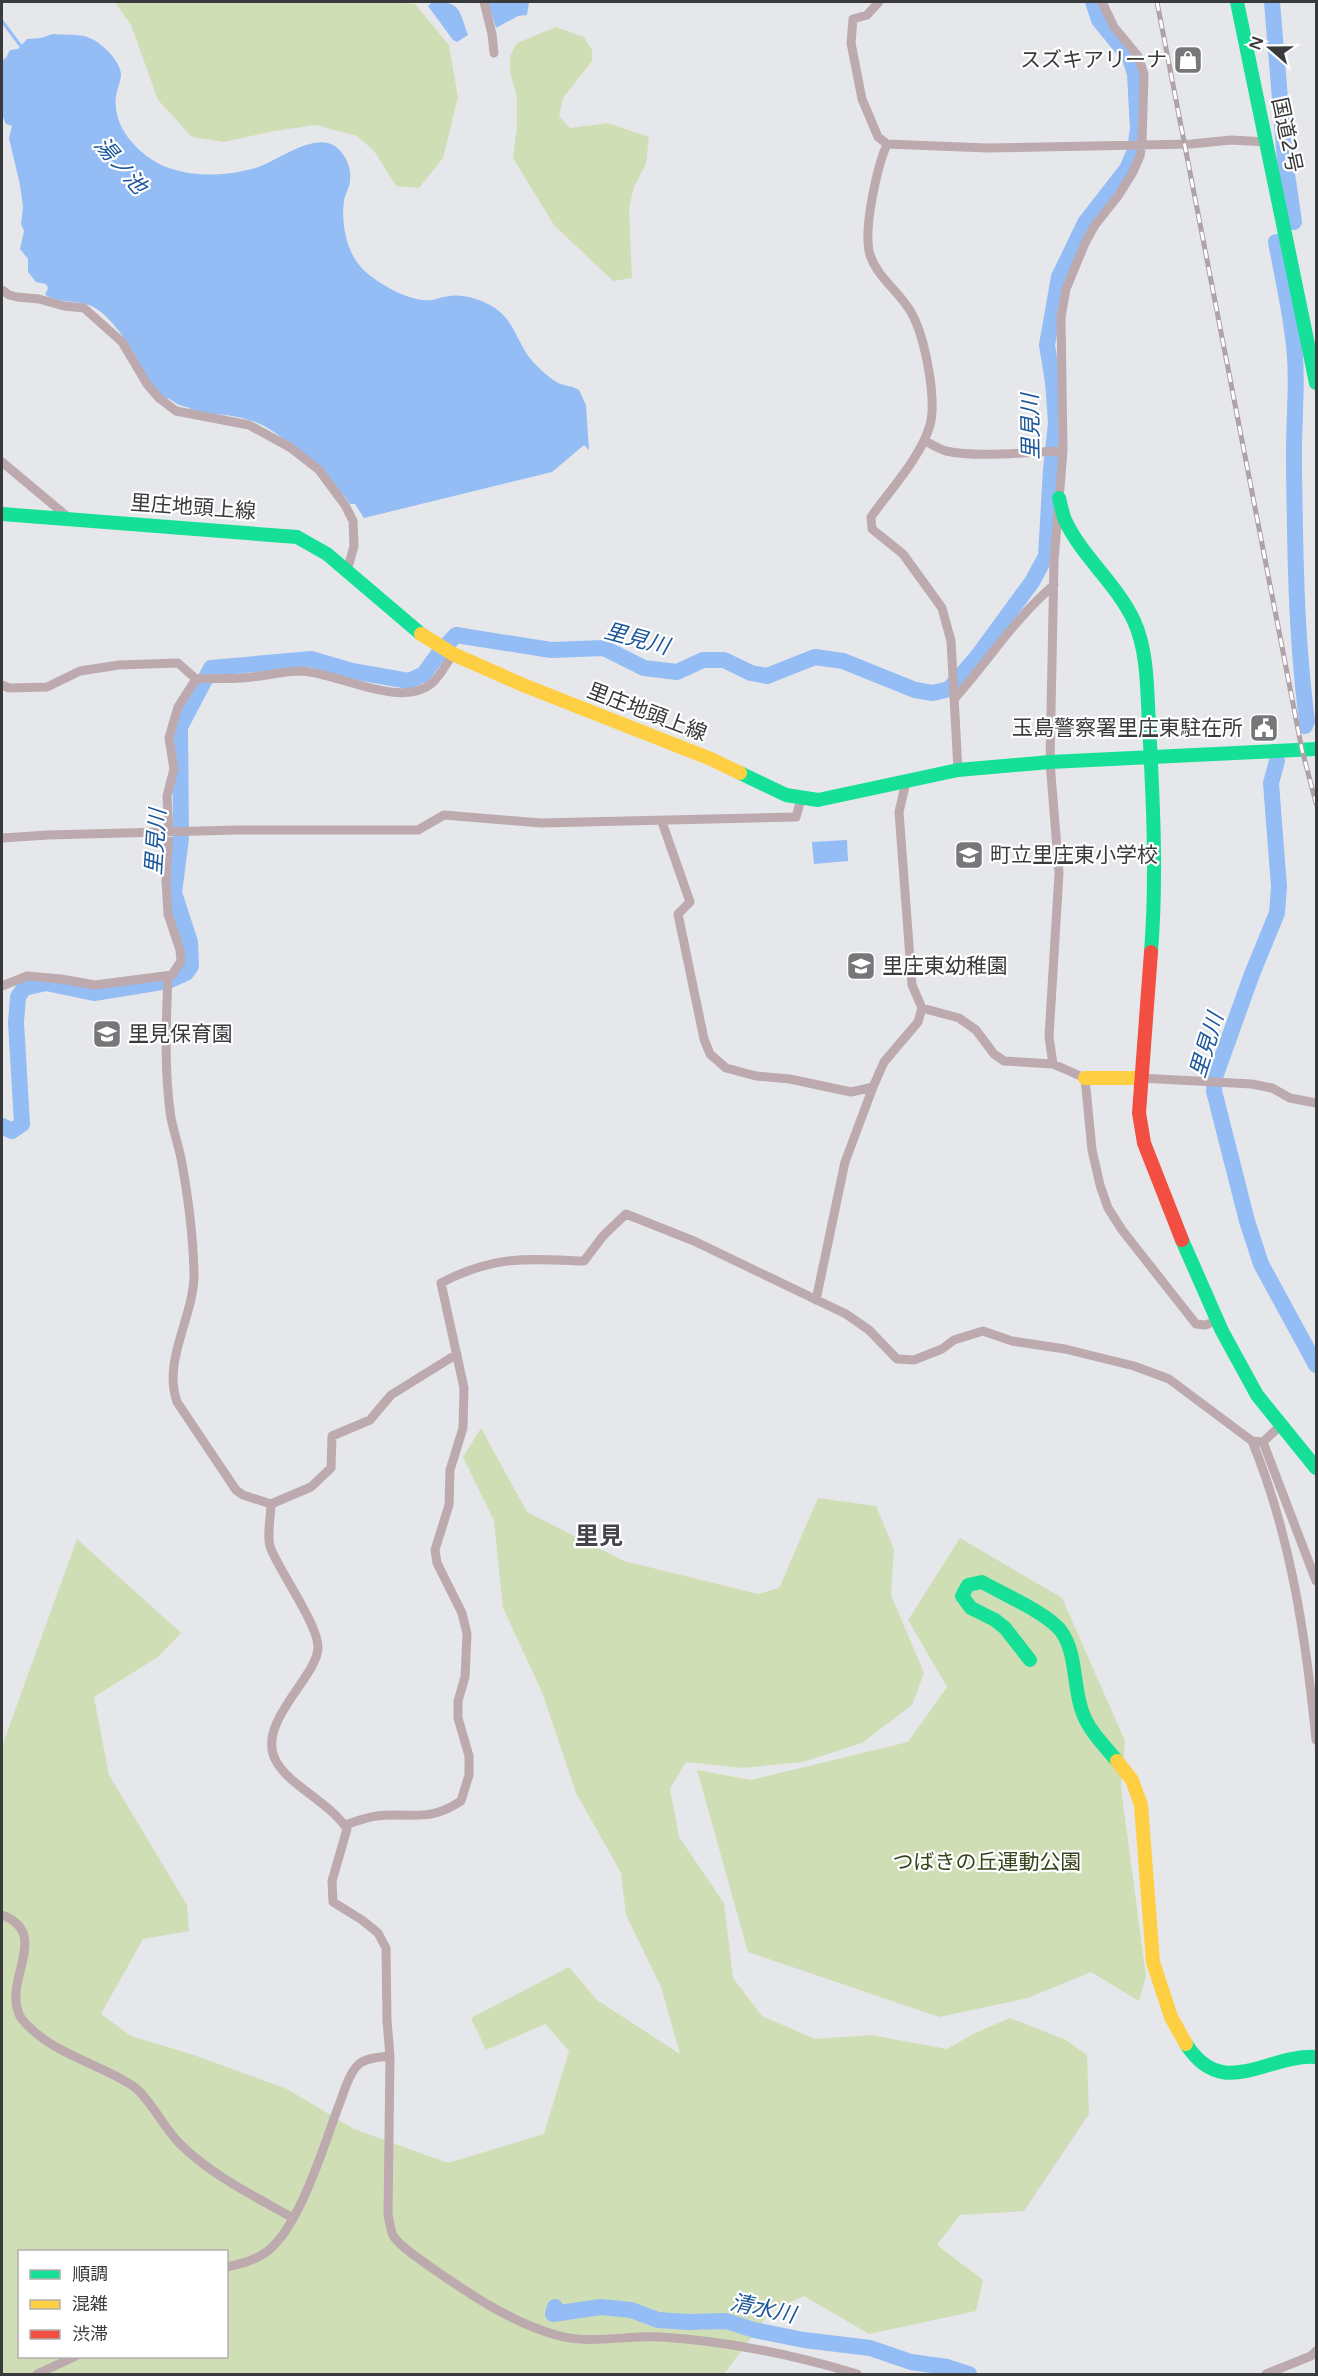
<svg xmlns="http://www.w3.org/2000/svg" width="1318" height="2376" font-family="'Varela Round','Noto Sans JP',sans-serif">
  <rect width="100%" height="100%" fill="#e6e7eb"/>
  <path fill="#d0deb6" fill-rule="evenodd" d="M115 2H393L415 4 449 45 458 97 443 158 419 188 396 186 374 151 357 136 316 125 274 131 224 142 192 137 158 100 131 25Z
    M556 27 584 37 592 50V61L563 98 559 116 570 128 608 123 649 137 646 164 634 187 629 208 632 278 613 281 554 225 513 158 517 127V97L510 72V56L517 43Z
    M481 1428 527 1512 624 1561 758 1594 779 1588 818 1498 876 1506 894 1549 891 1595 924 1673 912 1705 862 1743 803 1762 743 1768 686 1762 670 1789 679 1837 724 1903 733 1978 762 2016 815 2039 871 2035 947 2049 975 2033 1010 2018 1066 2040 1087 2055 1089 2114 1024 2211 960 2215 937 2245 983 2280 976 2311 869 2334 804 2296 771 2311 724 2374H2V1746L77 1539 181 1633 158 1657 94 1697 109 1775 187 1905 189 1931 143 1939 101 2014 131 2036 194 2055 287 2089 354 2129 448 2163 544 2134 569 2051 545 2024 486 2050 471 2018 569 1967 597 2000 680 2054 661 1987 626 1915 621 1873 576 1793 542 1692 503 1608 494 1521 463 1457ZM20 2252H226V2356H20Z
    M960 1538 1062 1598 1125 1741 1121 1788 1146 1976 1139 2001 1091 1972 1028 1998 939 2017 748 1952 697 1770 751 1780 908 1742 947 1687 908 1620Z"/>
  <path fill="#93bdf4" d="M432 2C461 1 459 10 468 35L457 42 453 40 428 6Z
    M488 2H529L527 15 518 16 496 28Z
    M53 34C63 35 74 34 84 36 98 39 120 59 121 74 121 81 117 89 116 96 113 121 128 142 148 157 177 179 227 178 261 166 279 159 313 134 333 145 344 151 352 167 350 180 350 187 345 194 344 201 341 221 346 250 360 266 372 281 411 303 431 300 436 300 440 297 444 297 459 293 474 297 488 304 517 318 516 347 537 366 543 372 551 379 558 383 565 386 573 386 579 390L586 405 589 450 584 445 552 472 364 518 355 504H350L344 495 340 496C316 472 283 429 249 420 231 414 209 414 190 412V408L179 405 168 398 165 401 136 363 137 358C125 340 109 311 86 304 72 301 58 302 45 295L48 288 46 284 36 282 28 272V259L20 249 24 231 21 224 23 207 20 185 9 138 12 126 6 124 2 115V60L6 58 10 50 18 49 27 39 41 38Z
    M847 840 848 861 814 864 812 842Z"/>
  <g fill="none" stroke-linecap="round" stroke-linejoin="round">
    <path stroke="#93bdf4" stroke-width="3" d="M2 21 23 49"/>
    <path stroke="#93bdf4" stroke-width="16" d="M1272 2 1285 160 1294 222
      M1276 242C1282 274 1289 305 1293 337 1299 379 1293 423 1294 465 1295 550 1296 637 1307 721L1305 726
      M1277 761 1271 783 1279 887 1277 913 1252 974 1215 1077 1214 1091 1247 1221 1261 1264 1316 1365
      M2 1126 12 1131 22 1124 16 1022 18 997 24 988 46 983 94 993 168 981 186 973 191 966 190 942 174 893 181 838 180 727 211 668 311 659 352 671 409 681 424 674 439 653 456 635 551 650 604 648 644 668 677 672 703 660H724L751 673 767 676 815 657 843 661 915 690 933 693 949 689 977 657 1032 582 1046 556 1051 469 1056 423 1053 382 1047 345 1059 277 1085 223 1127 169 1135 150 1138 129 1135 74 1130 58 1099 20 1093 2
      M555 2307 553 2314 601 2307 631 2310 658 2320 688 2322 726 2321 754 2330 804 2340 870 2348 911 2362 947 2367 969 2374"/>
    <path stroke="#bdaaaf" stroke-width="9" d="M484 2 492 34 494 53
      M879 2 867 15 853 19 851 43 862 99 878 137 887 144 987 148 1191 144 1231 140 1267 142
      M887 144C877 167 864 226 869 251 875 277 900 291 912 314 925 338 937 399 930 425 921 457 890 490 871 517L872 529 903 554 942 608 951 641 958 770
      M2 290 9 295 17 297 39 299 64 306 84 308 122 342 147 384 159 398 176 411 249 425 291 448 319 470 345 505 353 521 354 546 347 571
      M925 441C931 444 939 449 946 451 977 458 1030 452 1063 451
      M2 462 69 518
      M2 685 9 688 47 687 80 671 119 665 178 663 196 679C211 678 227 679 242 678 262 677 282 671 301 671 336 672 399 709 431 684 440 677 446 664 453 654
      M955 698C989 660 1015 618 1054 585
      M662 822 690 902 678 914 704 1039 710 1054 726 1068 756 1076 790 1079 851 1092 873 1087
      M2 838 48 835 237 830H418L444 815 541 823 796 817 801 799
      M168 976C166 1023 164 1072 171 1118 174 1132 178 1145 181 1158 188 1196 193 1234 194 1272 195 1316 162 1359 177 1402L236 1490 243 1495 271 1504C271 1517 266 1537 271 1549 280 1572 319 1626 318 1648 317 1677 257 1722 275 1759 286 1784 330 1802 347 1829L332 1881 333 1902 362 1920 378 1933 386 1948 387 2021 390 2056 388 2215C390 2222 390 2231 394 2237 403 2249 417 2257 429 2266 468 2293 510 2322 556 2335 589 2345 627 2335 661 2337 727 2341 794 2355 857 2374
      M2 986 27 976 61 979 95 985 172 975 181 961 180 950 168 914 166 880 169 833 167 796 174 769 169 738 178 707 196 679
      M922 1008 959 1018 976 1030 994 1054 1004 1061 1053 1064 1085 1078 1092 1150 1100 1185 1108 1208 1122 1230 1196 1324 1206 1325 1217 1320
      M1053 1064 1049 1037 1059 873 1050 762 1054 561 1063 451 1061 317 1066 289 1085 243 1095 225 1118 196 1133 172 1140 156 1142 143 1144 74 1138 56 1114 27 1102 2
      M1140 1078 1252 1084 1272 1088 1290 1098 1316 1103
      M816 1300 845 1162 873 1087 884 1062 918 1022 922 1008 912 985 899 812 906 782
      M1280 1426 1263 1442 1316 1581
      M1252 1441C1291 1536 1306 1638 1316 1740
      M271 1504 311 1487 331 1468 332 1436 370 1420 391 1395 457 1354
      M345 1825C355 1822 367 1817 377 1816 412 1812 428 1823 461 1801L469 1775V1756L458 1718V1701L465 1677 467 1634 462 1613 437 1563 435 1550 449 1505 450 1470 463 1428 464 1388 441 1283C494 1255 526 1259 584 1261L603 1236 626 1214 694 1241 846 1314 869 1330 897 1359 914 1360 942 1349 954 1340 983 1331 1012 1341 1065 1349 1134 1366 1169 1379 1252 1441 1263 1442
      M2 1915C53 1934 0 1982 21 2018 50 2054 97 2062 133 2086 149 2097 164 2128 179 2143 211 2175 254 2196 293 2218
      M226 2267C242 2264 257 2260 269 2250 301 2223 324 2145 339 2105 344 2092 349 2073 359 2064 367 2057 381 2057 390 2056
      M37 2374 76 2356
      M1266 2374 1311 2356 1316 2351"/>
    <path stroke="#16e098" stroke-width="14" d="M1237 2 1316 383
      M1059 498C1061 505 1062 513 1065 520 1082 557 1117 584 1134 621 1148 651 1147 692 1149 724 1153 799 1157 877 1151 952
      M2 514 297 537 327 554 421 634
      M740 773 786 795 818 800 958 770 1050 762 1316 749
      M1182 1240 1222 1331 1257 1395 1316 1468
      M1030 1660 1005 1628 995 1620 971 1608 962 1596 968 1585 982 1582C1003 1594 1047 1613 1061 1631 1077 1653 1073 1686 1082 1711 1088 1730 1105 1746 1117 1761
      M1186 2044C1223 2102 1266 2054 1316 2057"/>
    <path stroke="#ffcf43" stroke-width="14" d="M421 634 453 654 523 685 711 759 740 773
      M1085 1078H1140
      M1117 1761 1132 1780 1141 1805 1153 1962 1171 2017 1186 2044"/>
    <path stroke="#f24e42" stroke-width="14" d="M1151 952 1139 1113 1144 1143 1182 1240"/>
    <g stroke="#afa3a7" stroke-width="5">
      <path id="rail" d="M1157 2 1302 750 1316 803"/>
    </g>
    <use href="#rail" stroke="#fff" stroke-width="3" stroke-dasharray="9" stroke-linecap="butt"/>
  </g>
  <defs>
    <g id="shop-square" transform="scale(1.5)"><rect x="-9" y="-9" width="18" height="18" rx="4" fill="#767779" stroke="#fff"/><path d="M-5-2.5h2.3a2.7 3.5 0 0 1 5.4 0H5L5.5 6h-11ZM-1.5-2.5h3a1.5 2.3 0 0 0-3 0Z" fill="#fff"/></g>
    <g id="civic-square" transform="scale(1.5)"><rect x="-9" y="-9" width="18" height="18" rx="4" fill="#767779" stroke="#fff"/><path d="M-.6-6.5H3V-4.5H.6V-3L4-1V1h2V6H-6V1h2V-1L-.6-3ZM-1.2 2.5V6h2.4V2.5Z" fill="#fff"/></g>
    <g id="school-square" transform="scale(1.5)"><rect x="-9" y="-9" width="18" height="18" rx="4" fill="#767779" stroke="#fff"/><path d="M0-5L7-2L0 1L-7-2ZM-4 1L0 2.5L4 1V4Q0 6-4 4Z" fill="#fff"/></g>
  </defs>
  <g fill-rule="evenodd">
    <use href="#shop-square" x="1188" y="60"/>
    <use href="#civic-square" x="1264" y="728"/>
    <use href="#school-square" x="969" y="855"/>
    <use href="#school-square" x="861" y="966"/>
    <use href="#school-square" x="107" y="1034"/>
  </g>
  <g text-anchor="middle" stroke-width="4.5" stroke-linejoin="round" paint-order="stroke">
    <g font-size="21" fill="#393a3c" stroke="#fff" text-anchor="start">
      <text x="1167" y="67" text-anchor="end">スズキアリーナ</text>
      <text x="1243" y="735" text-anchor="end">玉島警察署里庄東駐在所</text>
      <text x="990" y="862">町立里庄東小学校</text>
      <text x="882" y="973">里庄東幼稚園</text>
      <text x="128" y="1041">里見保育園</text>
    </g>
    <g font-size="21" fill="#393a3c" stroke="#fff">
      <text transform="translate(1287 135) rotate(78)" y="7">国道2号</text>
      <text transform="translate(193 507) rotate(4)" y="7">里庄地頭上線</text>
      <text transform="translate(647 712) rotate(21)" y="7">里庄地頭上線</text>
    </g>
    <g font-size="21" fill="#37431b" stroke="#fff">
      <text x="987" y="1869">つばきの丘運動公園</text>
    </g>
    <g font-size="22" font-style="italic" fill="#1c579b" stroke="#fff">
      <text transform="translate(121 165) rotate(49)" y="8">湯ノ池</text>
      <text transform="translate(1030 427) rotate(-91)" y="8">里見川</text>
      <text transform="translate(637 638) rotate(15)" y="8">里見川</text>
      <text transform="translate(155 842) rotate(-86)" y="8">里見川</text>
      <text transform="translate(1206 1045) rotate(-73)" y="8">里見川</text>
      <text transform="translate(763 2308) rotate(12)" y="8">清水川</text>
    </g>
    <g font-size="24" font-weight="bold" fill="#44454a" stroke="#fff">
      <text x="599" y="1544">里見</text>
    </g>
  </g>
  <rect width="1318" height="2376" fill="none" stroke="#393a3c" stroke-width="6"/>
  <rect x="18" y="2250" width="210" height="108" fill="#ffffff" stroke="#b0b0b1" stroke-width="1.5"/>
  <rect x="30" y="2270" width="30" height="9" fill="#16e098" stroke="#b0b0b1" stroke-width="1.5"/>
  <text x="72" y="2280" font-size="18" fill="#393a3c">順調</text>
  <rect x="30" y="2300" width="30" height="9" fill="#ffcf43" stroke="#b0b0b1" stroke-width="1.5"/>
  <text x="72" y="2310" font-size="18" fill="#393a3c">混雑</text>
  <rect x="30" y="2330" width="30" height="9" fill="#f24e42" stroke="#b0b0b1" stroke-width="1.5"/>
  <text x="72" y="2340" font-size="18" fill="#393a3c">渋滞</text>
  <g transform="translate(1270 48) rotate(290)" stroke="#ffffff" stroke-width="4.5" paint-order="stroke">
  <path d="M0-4.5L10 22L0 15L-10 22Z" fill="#393a3c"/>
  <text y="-9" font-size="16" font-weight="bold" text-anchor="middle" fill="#393a3c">N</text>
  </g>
</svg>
